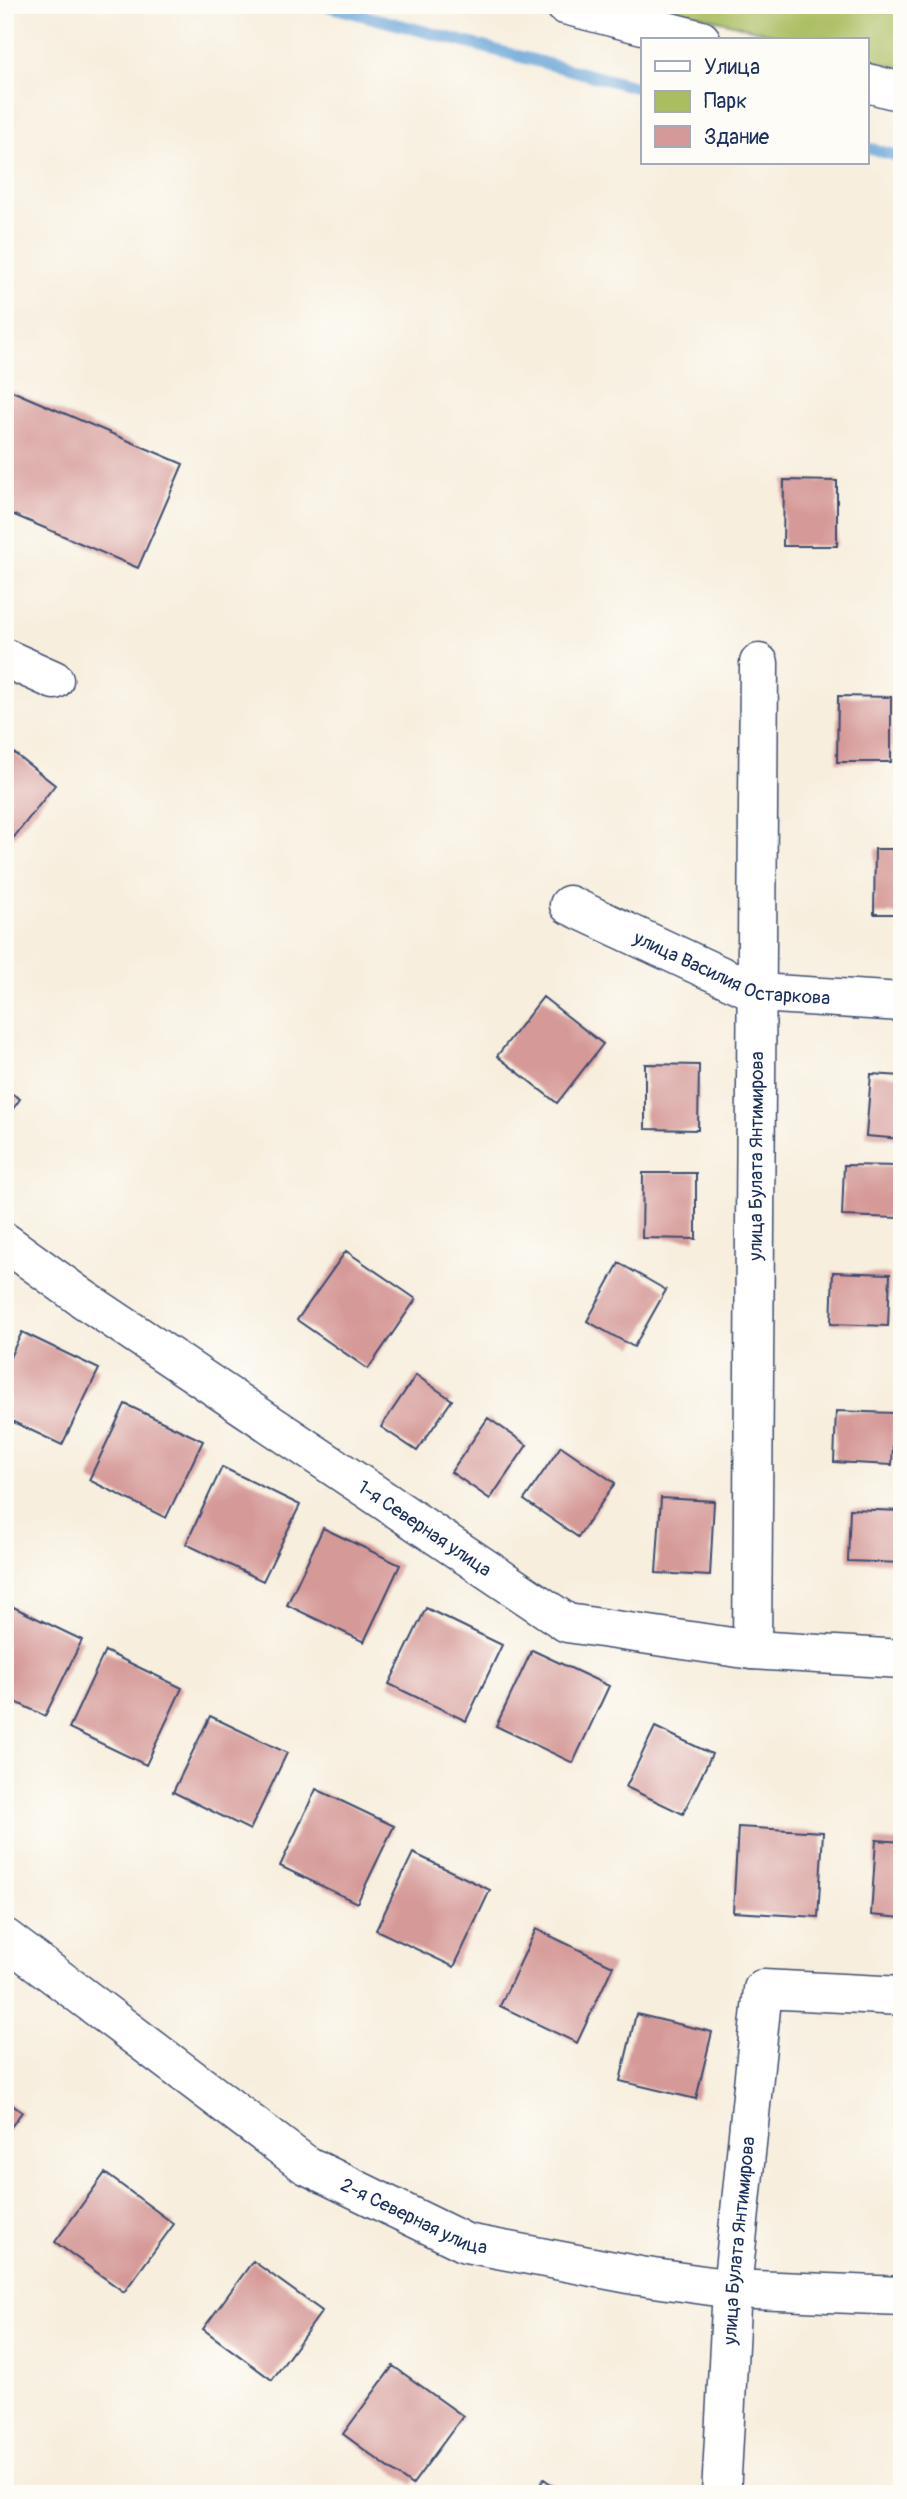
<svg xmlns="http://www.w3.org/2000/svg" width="907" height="2499" font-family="Pangolin,sans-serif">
  <rect width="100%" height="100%" fill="#fdfcf7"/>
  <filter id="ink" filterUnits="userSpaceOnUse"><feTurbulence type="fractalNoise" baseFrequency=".0143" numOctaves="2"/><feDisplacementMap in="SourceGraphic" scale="14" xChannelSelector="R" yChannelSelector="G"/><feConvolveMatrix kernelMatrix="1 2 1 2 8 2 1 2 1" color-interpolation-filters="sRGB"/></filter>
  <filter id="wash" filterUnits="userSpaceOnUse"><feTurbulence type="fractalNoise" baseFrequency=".00686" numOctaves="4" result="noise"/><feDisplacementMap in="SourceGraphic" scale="28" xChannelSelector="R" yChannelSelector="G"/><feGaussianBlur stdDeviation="1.57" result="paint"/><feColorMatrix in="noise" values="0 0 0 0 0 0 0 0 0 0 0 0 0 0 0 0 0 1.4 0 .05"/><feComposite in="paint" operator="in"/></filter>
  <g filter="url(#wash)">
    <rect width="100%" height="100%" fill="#f7eedd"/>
    <path fill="#aabd61" stroke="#627660" stroke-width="2" d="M660 5H902V68L867 59V40H794Z"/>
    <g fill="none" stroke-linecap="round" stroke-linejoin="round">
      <path stroke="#65a2d6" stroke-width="12" d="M324 5 643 89
        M867 148 902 157"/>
    </g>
    <g id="blocks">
      <path fill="#d59a98" d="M5 388 183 464 138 568 5 511Z
        M784 480 837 481V546H783Z
        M838 696 891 697V762H837Z
        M5 746 55 785 14 837 5 830Z
        M875 849H902V914H874Z
        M543 997 603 1044 557 1103 497 1056Z
        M645 1064 699 1065 698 1130 645 1129Z
        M871 1074 902 1076V1139L866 1136Z
        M5 1089 20 1099 5 1120Z
        M844 1165 901 1166 899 1218 842 1216Z
        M643 1173H696V1239L642 1238Z
        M346 1251 416 1299 368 1369 297 1320Z
        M619 1263 666 1290 634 1347 587 1321Z
        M833 1272 890 1274 888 1326 831 1324Z
        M22 1332 99 1369 62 1445 5 1418V1367Z
        M416 1375 452 1400 417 1451 381 1427Z
        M125 1404 203 1441 166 1518 89 1480Z
        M836 1411 894 1413 892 1465 834 1462Z
        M488 1418 527 1445 490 1499 451 1472Z
        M561 1446 615 1483 578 1537 524 1500Z
        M222 1467 300 1505 263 1581 186 1544Z
        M661 1498 714 1501 710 1576 656 1573Z
        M850 1509 902 1511V1563L848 1561Z
        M323 1528 400 1565 364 1642 287 1605Z
        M5 1603 82 1640 45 1716 5 1697Z
        M426 1608 502 1645 466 1721 389 1684Z
        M532 1650 609 1686 573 1763 496 1726Z
        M105 1651 182 1688 146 1765 69 1728Z
        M210 1716 287 1753 250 1830 173 1792Z
        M655 1727 712 1754 683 1814 626 1787Z
        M316 1789 394 1826 357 1903 280 1866Z
        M738 1827 823 1832 818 1917 733 1912Z
        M876 1840 902 1842V1918L871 1915Z
        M413 1853 490 1890 454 1967 376 1930Z
        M536 1929 613 1966 577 2043 500 2006Z
        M636 2014 712 2032 696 2099 620 2081Z
        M5 2100 22 2112 5 2135Z
        M105 2173 174 2224 124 2292 55 2242Z
        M253 2261 322 2311 272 2380 203 2329Z
        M393 2366 463 2416 412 2485 343 2434Z
        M544 2479 564 2494H533Z"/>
    </g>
  </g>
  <g filter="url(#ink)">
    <use href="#blocks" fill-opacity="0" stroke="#3c4c71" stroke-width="2"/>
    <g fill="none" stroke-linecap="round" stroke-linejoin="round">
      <g stroke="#3c4c71" stroke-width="41">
        <g id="minor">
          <path d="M565 5 701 40"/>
          <path d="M867 83 902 92"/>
          <path d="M5 658 54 680"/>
          <path id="s1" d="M569 905 758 993 902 1002"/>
          <path id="s2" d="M5 1242 82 1298 567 1623 752 1650 902 1659"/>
          <path id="s3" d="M752 1650 759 663"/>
          <path id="s4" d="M5 1938 306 2165 466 2243 640 2276 732 2289 902 2296"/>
          <path id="s5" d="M721 2494 732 2289 763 1989 902 1996"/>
        </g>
      </g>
      <use href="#minor" stroke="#fff" stroke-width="38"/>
    </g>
  </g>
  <g text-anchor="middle" stroke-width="6" stroke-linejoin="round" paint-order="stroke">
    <g font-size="19" fill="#1b2f5e" stroke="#fdfcf7">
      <text dy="7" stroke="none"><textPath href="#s1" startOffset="177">улица Василия Остаркова</textPath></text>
      <text dy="7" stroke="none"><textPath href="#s3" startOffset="494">улица Булата Янтимирова</textPath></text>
      <text dy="7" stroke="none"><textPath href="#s2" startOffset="508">1-я Северная улица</textPath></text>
      <text dy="7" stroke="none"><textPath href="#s4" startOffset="497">2-я Северная улица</textPath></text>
      <text dy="7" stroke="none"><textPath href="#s5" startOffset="254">улица Булата Янтимирова</textPath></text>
    </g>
  </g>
  <rect width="907" height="2499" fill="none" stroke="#fdfcf7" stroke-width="28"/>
  <rect x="641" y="38" width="228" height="126" fill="#fdfcf7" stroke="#a3aaba" stroke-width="2"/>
  <rect x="655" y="61" width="35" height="10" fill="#ffffff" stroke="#a3aaba" stroke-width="2"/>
  <text x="704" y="74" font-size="21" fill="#1b2f5e">Улица</text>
  <rect x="655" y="91" width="35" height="21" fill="#aabd61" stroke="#a3aaba" stroke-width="2"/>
  <text x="704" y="108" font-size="21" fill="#1b2f5e">Парк</text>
  <rect x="655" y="126" width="35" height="21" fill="#d59a98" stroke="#a3aaba" stroke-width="2"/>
  <text x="704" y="144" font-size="21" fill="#1b2f5e">Здание</text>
</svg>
